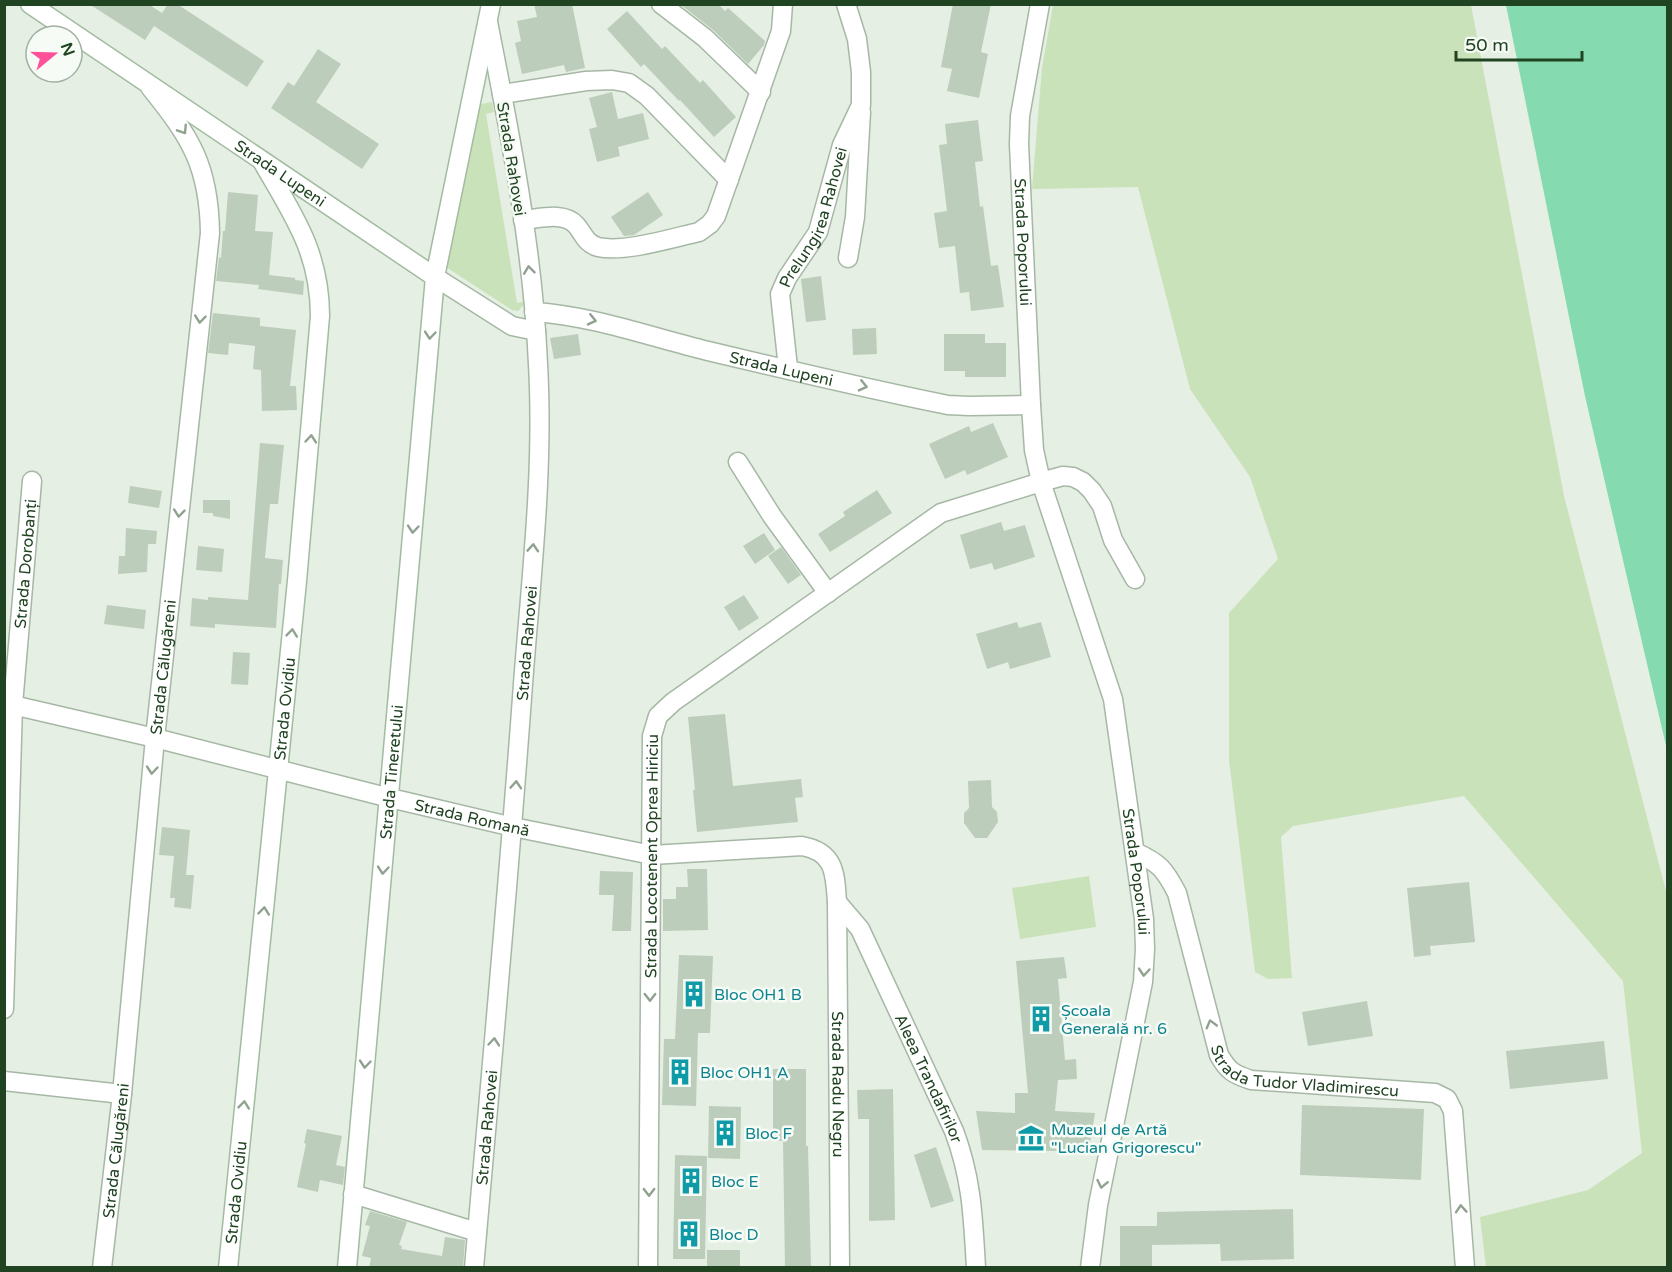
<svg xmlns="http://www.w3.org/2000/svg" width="1672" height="1272" font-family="'Varela Round',sans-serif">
  <rect width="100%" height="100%" fill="#e5efe3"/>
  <path fill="#cae2ba" d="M1053 5H1471L1564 496 1667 895V1267H1486L1480 1217 1588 1190 1642 1153 1623 981 1464 796 1293 826 1281 837 1292 978 1268 979 1255 972 1229 760V613L1278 559 1250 477 1190 389 1138 187 1032 189 1042 68Z
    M492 102 494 112 486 114 517 303 527 301 518 311 512 310 446 267 476 105Z
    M1089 876 1096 927 1020 939 1012 888Z"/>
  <path fill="#85daaf" d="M1506 5H1667V750L1585 396Z"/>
  <path fill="#bdcdbb" d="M89 4H148L162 13 168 4H177L264 61 247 87 154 26 145 40Z
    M534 4H572L585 68 566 72 564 65 522 74 515 43 521 41 517 21 537 17Z
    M680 4H718L725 11 728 8 765 41 764 45 748 64 713 30Z
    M953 4H991L981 52 988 54 979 98 947 91 952 69 941 67Z
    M627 11 662 49 665 46 700 83 703 80 736 117 714 137 680 100 679 101 644 64 641 67 607 29Z
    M318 49 341 64 316 102 379 144 362 169 271 108 288 82 294 86Z
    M612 92 618 119 643 113 649 139 618 147 620 156 597 162 589 129 597 127 589 98Z
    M978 120 983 161 975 162 980 207 983 206 991 266 998 265 1004 307 971 311 969 292 960 293 955 246 939 248 934 213 947 211 939 145 947 144 945 124Z
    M228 192 258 195 255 231 273 232 269 275 295 278V280L304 281 303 295 258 289 259 285 216 281 219 257 221 258 223 231H225Z
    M648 192 663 215 634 235 624 236 611 217Z
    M821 276 826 320 806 322 801 279Z
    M213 313 260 318V326L296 330 290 386H296L297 410 262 411 261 370 253 369 255 346 229 343 228 355 208 353Z
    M876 328 877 354 853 355 852 329Z
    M578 334 581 355 554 359 550 338Z
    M944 334H985V343H1006V377H965V371H944Z
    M993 423 1008 457 967 475 965 470 945 479 929 444 969 426 971 432Z
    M260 443 284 445 278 504H270L265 558 283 560 281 584H279L276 628 215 624V628L190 626 192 598 208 600V597L248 600Z
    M130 486 162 491 159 508 128 503Z
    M877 490 892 513 830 552 818 534 845 516 843 512Z
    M203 500H230V519L213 516V513H203Z
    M1001 522 1004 531 1025 525 1035 557 994 570 992 563 970 569 960 535Z
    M126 528 157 531 156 544H148L147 572 118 574 119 556H125Z
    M764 533 775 550 755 564 743 546Z
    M198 546 224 549 222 572 196 570Z
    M781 547 801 575 788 584 768 556Z
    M744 595 759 618 739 631 724 607Z
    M107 605 146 610 144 629 104 624Z
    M1017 622 1019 628 1041 622 1051 657 1010 669 1008 662 987 669 976 634Z
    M233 652 250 653 248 685 231 684Z
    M725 714 733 786 801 779 803 797 795 798 798 822 697 832 693 790H695L688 717Z
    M991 780 992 807 997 812 998 822 987 838H975L964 823V813L969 808 968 781Z
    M162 827 190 830 186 875H194L191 909 174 907 175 898H170L174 856 159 855Z
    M687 869H707L708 930 663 931V899H676V887H688Z
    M600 871 633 872 631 931H612L614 895H599Z
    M1469 882 1475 942 1430 946 1431 955 1414 957 1407 888Z
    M679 955 713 956 710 1033H698L696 1106 662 1105 664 1039H675Z
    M1064 957 1067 978 1058 979 1065 1060 1076 1059 1077 1079 1058 1080 1055 1111 1095 1113 1089 1150 1052 1151 982 1150 976 1111 1015 1113V1093H1028L1016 961Z
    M1367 1001 1373 1036 1308 1046 1302 1012Z
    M1604 1041 1608 1079 1510 1089 1506 1051Z
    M773 1069H806V1146H808L811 1268H785L783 1141H773Z
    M893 1089 895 1220 869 1221V1119H858L857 1090Z
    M1302 1105 1424 1109 1421 1180 1300 1175Z
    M709 1106 741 1107 740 1159 708 1158Z
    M307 1129 342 1136 336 1165 345 1167 343 1185 320 1180 318 1192 297 1187 306 1144 304 1143Z
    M936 1147 954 1201 931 1208 914 1155Z
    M675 1155 707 1156 705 1259H673Z
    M1293 1209 1294 1259 1221 1261 1220 1244 1152 1245V1268H1120V1226H1157V1212Z
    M370 1211 407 1222 399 1245 402 1246 401 1249 442 1256 445 1237 465 1240 463 1268H369L371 1258 362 1256 370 1226 365 1225Z
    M707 1250H740V1268H707Z"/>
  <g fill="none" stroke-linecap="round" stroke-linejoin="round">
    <g stroke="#a6b8a5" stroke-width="21">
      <g id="street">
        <path d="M661 4 705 38 761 92"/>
        <path id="s1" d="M1040 4 1020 116 1019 144 1031 405 1034 450 1041 482 1113 699 1144 919 1145 949 1143 982 1098 1205 1090 1268"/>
        <path d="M502 94 586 81 612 80 629 83 647 96 729 180"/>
        <path d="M523 220C538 219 564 211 576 225 584 234 585 243 598 247 624 253 672 238 699 232L710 224 716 216 781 31 783 4"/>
        <path d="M848 258 855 217 861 112"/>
        <path d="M435 277 512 326 536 331"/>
        <path id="s2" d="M534 312C594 316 650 337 708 351 788 370 868 389 948 405L969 406 1031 405"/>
        <path id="s3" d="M788 368 780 294 787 278 818 232 842 145 861 105V72L857 39 846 4"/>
        <path d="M738 462 772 516 828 593"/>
        <path id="s4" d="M4 703 155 738 390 798 513 827 652 855 802 846C835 852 835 873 837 902L840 1268"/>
        <path id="s5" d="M1135 852C1160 863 1165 870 1177 893L1219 1055C1228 1071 1233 1074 1251 1080L1435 1093 1447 1099 1453 1111 1465 1268"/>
        <path id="s6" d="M837 902 860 929 954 1131C972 1179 973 1217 976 1268"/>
        <path id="s7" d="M4 1009 13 705 32 481"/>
        <path d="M4 1081 122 1094"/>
        <path d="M353 1194 477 1232"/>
        <path id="s8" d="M102 1268 122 1094 155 738 210 233C209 166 191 138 150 87"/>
        <path id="s9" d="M474 1268C491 1073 509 879 523 684 531 578 544 471 538 364 533 249 510 134 488 22"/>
        <path id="s10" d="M648 1268 652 736 658 716 673 702 941 513 1041 482 1063 476 1073 477 1083 482 1092 491 1102 506 1113 540 1135 579"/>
      </g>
    </g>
    <g stroke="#a1bca0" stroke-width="21">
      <g id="secondary">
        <path id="s11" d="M30 4 435 277"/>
        <path id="s12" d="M228 1268 297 581 320 316C320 252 293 215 262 161"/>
        <path id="s13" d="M347 1268 435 277 491 4"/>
      </g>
    </g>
    <use href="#street" stroke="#fff" stroke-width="18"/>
    <use href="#secondary" stroke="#fff" stroke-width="18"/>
  </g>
  <defs><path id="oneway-chevron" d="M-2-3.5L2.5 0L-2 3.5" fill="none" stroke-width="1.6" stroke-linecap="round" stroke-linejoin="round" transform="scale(1.5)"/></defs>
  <g stroke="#90a190">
    <use href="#oneway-chevron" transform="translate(183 130) rotate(57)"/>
    <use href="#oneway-chevron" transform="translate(529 270) rotate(-97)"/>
    <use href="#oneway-chevron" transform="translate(200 319) rotate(96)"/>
    <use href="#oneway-chevron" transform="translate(592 320) rotate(13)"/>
    <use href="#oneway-chevron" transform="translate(430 335) rotate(95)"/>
    <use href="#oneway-chevron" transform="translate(863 386) rotate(13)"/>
    <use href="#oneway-chevron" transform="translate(311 439) rotate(-85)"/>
    <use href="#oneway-chevron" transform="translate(179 513) rotate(96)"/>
    <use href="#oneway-chevron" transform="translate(413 529) rotate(95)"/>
    <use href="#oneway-chevron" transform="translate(533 548) rotate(-86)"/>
    <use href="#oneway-chevron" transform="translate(292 633) rotate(-84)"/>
    <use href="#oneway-chevron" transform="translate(152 770) rotate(95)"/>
    <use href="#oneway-chevron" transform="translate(516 785) rotate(-86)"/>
    <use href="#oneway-chevron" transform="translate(383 870) rotate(95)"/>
    <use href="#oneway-chevron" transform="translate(264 911) rotate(-84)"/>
    <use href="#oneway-chevron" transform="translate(1144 972) rotate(95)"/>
    <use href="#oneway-chevron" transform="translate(650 997) rotate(90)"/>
    <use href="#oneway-chevron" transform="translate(1211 1024) rotate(-105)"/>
    <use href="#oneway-chevron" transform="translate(494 1042) rotate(-85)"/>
    <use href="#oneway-chevron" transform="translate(365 1064) rotate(95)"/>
    <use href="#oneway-chevron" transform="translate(244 1105) rotate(-84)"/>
    <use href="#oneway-chevron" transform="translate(1102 1184) rotate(102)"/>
    <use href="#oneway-chevron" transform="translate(649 1192) rotate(90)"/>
    <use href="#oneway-chevron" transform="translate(1461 1209) rotate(-94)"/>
  </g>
  <defs>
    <g id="building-bare" transform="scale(2.07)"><path d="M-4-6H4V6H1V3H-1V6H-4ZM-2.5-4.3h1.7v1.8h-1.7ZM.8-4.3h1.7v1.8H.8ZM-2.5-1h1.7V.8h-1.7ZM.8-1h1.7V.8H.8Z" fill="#0f9aa8" stroke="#f6fbf5" stroke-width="2.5" paint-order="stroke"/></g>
    <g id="museum-bare" transform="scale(2.07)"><path d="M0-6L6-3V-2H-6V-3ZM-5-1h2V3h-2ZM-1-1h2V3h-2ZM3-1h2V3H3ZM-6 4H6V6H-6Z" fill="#0f9aa8" stroke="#f6fbf5" stroke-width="2.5" paint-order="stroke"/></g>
  </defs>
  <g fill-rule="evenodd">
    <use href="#building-bare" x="694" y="994"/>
    <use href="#building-bare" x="1041" y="1019"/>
    <use href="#building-bare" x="680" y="1072"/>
    <use href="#building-bare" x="725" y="1133"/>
    <use href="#museum-bare" x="1031" y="1138"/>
    <use href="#building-bare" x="691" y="1181"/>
    <use href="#building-bare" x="689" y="1234"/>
  </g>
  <g text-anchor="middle" stroke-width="5" stroke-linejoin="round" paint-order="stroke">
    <g font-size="16" fill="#204322" stroke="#f6fbf5">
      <text transform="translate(512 159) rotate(81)" y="6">Strada Rahovei</text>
      <text dy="6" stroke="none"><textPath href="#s11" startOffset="302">Strada Lupeni</textPath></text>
      <text dy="6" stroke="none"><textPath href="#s3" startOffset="159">Prelungirea Rahovei</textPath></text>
      <text dy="6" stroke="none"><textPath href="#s1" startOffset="240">Strada Poporului</textPath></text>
      <text dy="6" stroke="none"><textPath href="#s2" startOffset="254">Strada Lupeni</textPath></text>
      <text dy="6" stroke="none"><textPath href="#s7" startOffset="446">Strada Dorobanți</textPath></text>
      <text dy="6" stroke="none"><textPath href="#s9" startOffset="627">Strada Rahovei</textPath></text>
      <text dy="6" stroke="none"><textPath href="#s8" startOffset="604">Strada Călugăreni</textPath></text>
      <text dy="6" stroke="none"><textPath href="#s12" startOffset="562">Strada Ovidiu</textPath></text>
      <text dy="6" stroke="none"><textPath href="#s13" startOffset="498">Strada Tineretului</textPath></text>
      <text dy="6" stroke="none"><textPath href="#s4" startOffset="482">Strada Romană</textPath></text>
      <text dy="6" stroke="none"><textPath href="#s10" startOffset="412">Strada Locotenent Oprea Hiriciu</textPath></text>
      <text dy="6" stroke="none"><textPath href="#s1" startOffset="884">Strada Poporului</textPath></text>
      <text dy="6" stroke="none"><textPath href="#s5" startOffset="318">Strada Tudor Vladimirescu</textPath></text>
      <text dy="6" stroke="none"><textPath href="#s6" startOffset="200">Aleea Trandafirilor</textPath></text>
      <text dy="6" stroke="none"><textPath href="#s4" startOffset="1072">Strada Radu Negru</textPath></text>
      <text dy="6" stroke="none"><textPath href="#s9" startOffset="141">Strada Rahovei</textPath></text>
      <text dy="6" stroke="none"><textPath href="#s8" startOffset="118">Strada Călugăreni</textPath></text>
      <text dy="6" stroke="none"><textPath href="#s12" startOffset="76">Strada Ovidiu</textPath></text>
    </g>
    <g font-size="16" fill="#0d838f" stroke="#f6fbf5" text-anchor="start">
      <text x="714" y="1000">Bloc OH1 B</text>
      <text x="1061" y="1016">Școala<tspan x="1061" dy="18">Generală nr. 6</tspan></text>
      <text x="700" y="1078">Bloc OH1 A</text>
      <text x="1051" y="1135">Muzeul de Artă<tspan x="1051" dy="18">"Lucian Grigorescu"</tspan></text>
      <text x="745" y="1139">Bloc F</text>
      <text x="711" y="1187">Bloc E</text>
      <text x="709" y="1240">Bloc D</text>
    </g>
  </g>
  <rect width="1672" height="1272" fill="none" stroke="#204322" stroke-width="12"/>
  <g transform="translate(54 54) rotate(71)"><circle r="28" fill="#f6fbf5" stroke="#a0b1a1" stroke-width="1.5"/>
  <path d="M0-4.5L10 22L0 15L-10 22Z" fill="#ff519a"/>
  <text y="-9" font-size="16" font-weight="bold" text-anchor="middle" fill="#204322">N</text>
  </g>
  <path d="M1456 51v9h126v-9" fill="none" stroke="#204322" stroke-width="3"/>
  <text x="1465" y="51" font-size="18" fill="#204322" stroke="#f6fbf5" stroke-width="4.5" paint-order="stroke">50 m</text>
</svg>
